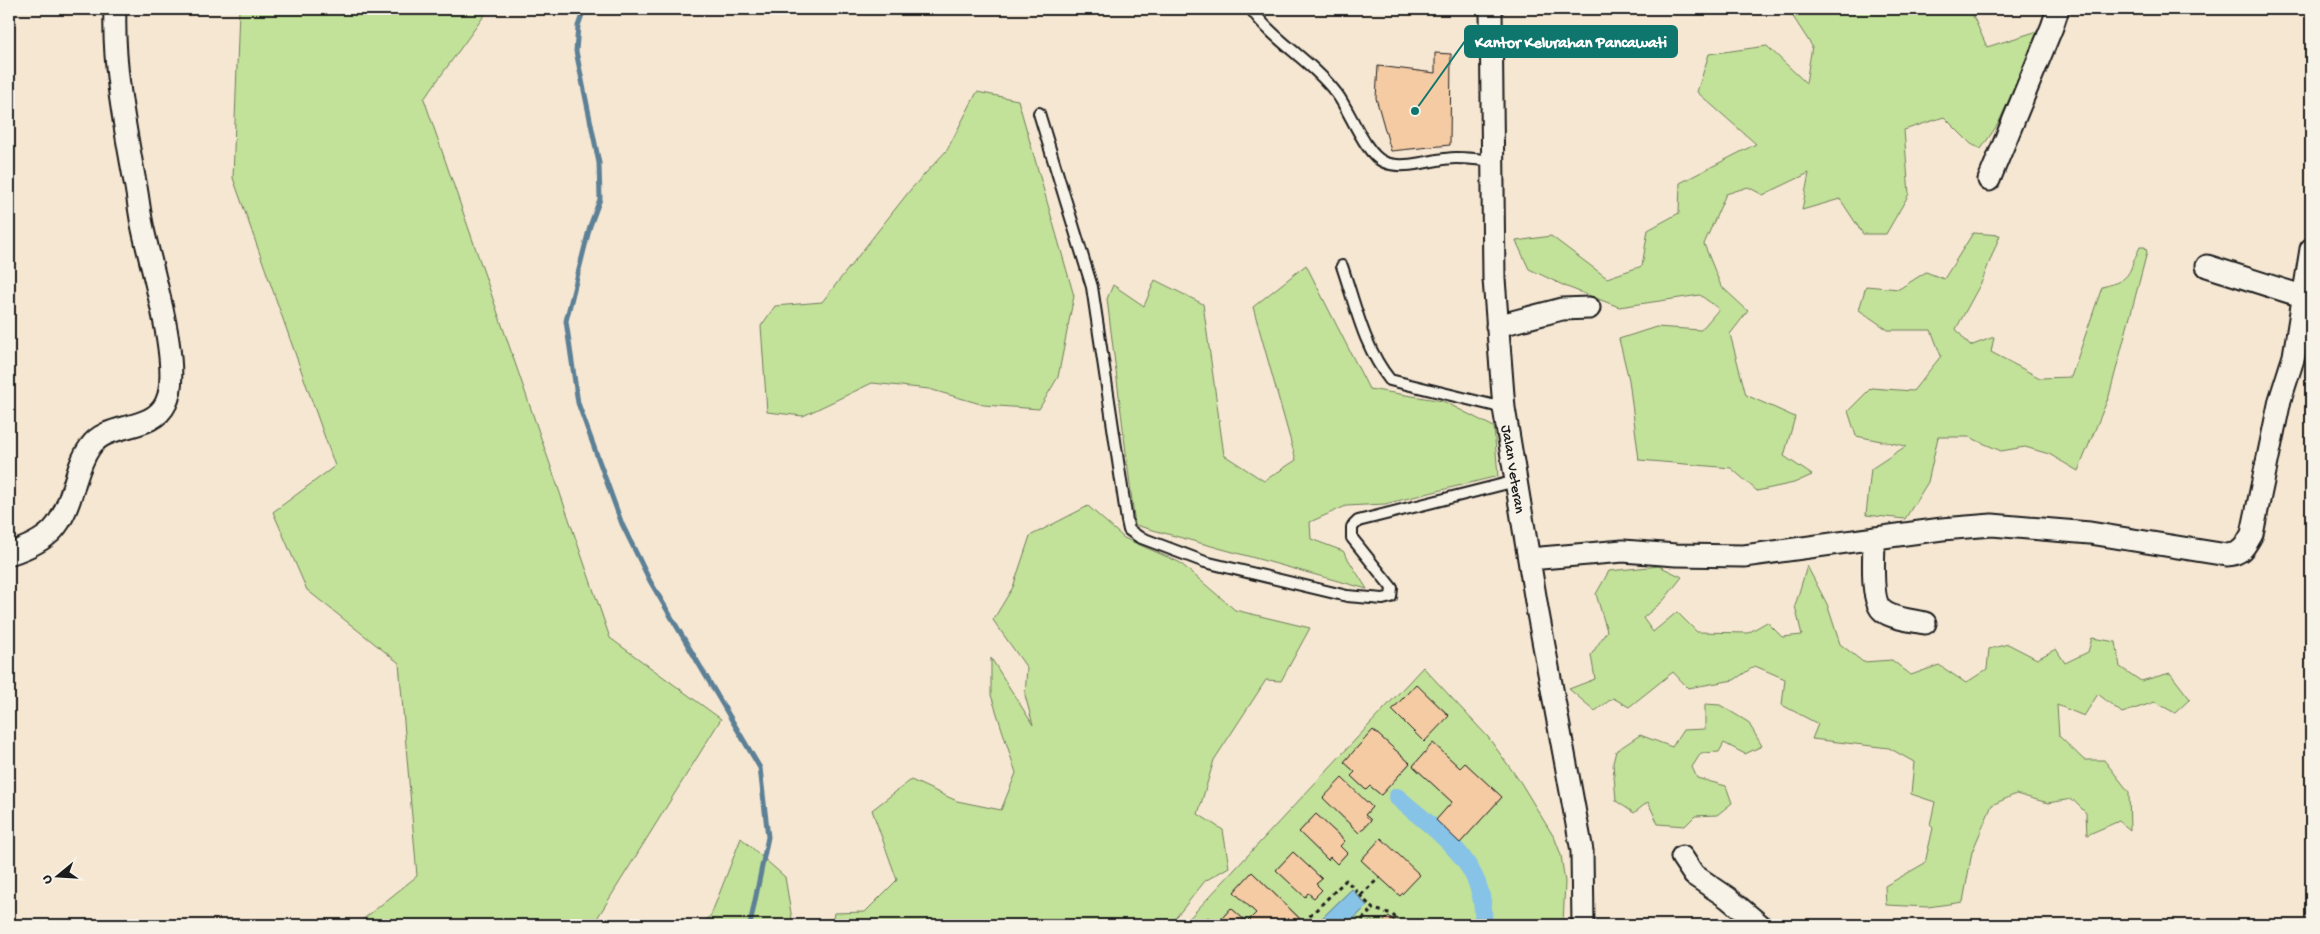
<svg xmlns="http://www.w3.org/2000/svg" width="2320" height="934" font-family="'Gochi Hand',sans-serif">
  <rect width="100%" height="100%" fill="#f6e7d3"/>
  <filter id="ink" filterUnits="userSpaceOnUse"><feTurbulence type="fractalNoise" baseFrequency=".02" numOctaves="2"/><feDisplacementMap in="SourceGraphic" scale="10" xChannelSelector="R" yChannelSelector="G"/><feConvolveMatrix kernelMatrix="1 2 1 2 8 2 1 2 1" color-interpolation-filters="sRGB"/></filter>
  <g filter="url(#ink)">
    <path fill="#c2e199" stroke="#6f7e5a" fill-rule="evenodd" d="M239 9H489L424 99 610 638 721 719 593 925H356L417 876 399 663 307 590 273 512 335 466 233 178Z
      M1788 9H1970L1987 47 2041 30 1998 124 1981 149 1971 144 1944 117 1904 130 1909 194 1886 234H1863L1840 199 1802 210 1809 173 1763 195 1748 187 1726 194 1704 244 1721 286 1748 311 1730 334 1746 395 1795 417 1784 456 1812 475 1794 483 1757 491 1731 468 1639 460 1629 380 1619 339 1656 327 1701 330 1719 309 1700 295 1619 307 1567 287 1529 269 1516 241 1551 236 1607 278 1642 266 1648 230 1679 213 1680 183 1756 144 1697 92 1709 54 1767 46 1806 83 1812 46Z
      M977 92 1018 100 1074 296 1058 377 1039 409 984 405 929 389 872 383 803 416 767 412 761 326 775 306 822 302 911 189 947 150Z
      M1973 233 2000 235 1982 281 1956 329 1970 346 1994 337 1991 352 2040 378 2071 377 2102 287C2134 279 2127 273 2140 247H2145L2147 252 2145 260 2109 396 2078 471 2049 454 2025 447 2001 451 1969 437H1938L1928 482 1905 519 1866 515 1871 469 1906 446 1856 436 1848 411 1871 388 1913 391 1941 356 1931 330H1888L1859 310 1866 286 1899 289 1926 272 1944 279Z
      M1306 265 1369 389 1443 401 1494 427 1498 476 1385 504 1346 506 1310 522 1311 539 1343 551 1367 589 1135 525 1107 299 1113 285 1144 306 1155 280 1203 304 1224 455 1264 481 1296 460 1253 307Z
      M1088 506 1124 538 1179 562 1235 610 1310 628 1281 681 1266 680 1214 760 1198 814 1223 830 1229 867 1205 881 1170 925H832L834 913 865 912 897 880 872 810 911 780 957 801 1001 810 1016 773 991 695V658L1033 725 1025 695 1027 668 993 620 1013 587 1030 536Z
      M1659 566 1682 577 1663 601 1643 618 1653 632 1677 612 1697 632 1748 633 1767 622 1782 637 1802 635 1795 606 1807 566 1827 604 1840 644 1863 662 1892 660 1911 675 1939 665 1966 683 1987 669 1989 649 2008 644 2037 659 2056 649 2065 663 2088 652 2092 638 2116 642 2120 667 2141 681 2170 673 2190 699 2175 713 2155 702 2122 713 2098 694 2084 716 2057 705 2059 736 2084 760H2104L2129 792 2130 830 2119 821 2087 835 2086 813 2072 799 2048 803 2016 794 1992 805 1972 852 1963 902 1928 907 1886 905 1885 886 1925 863 1933 828 1930 825 1935 802 1911 794 1914 762 1889 748 1812 739 1818 724 1782 705 1785 679 1755 666 1734 680 1688 688 1673 672 1629 707 1613 698 1595 711 1569 689 1595 679 1591 655 1607 631 1596 594 1609 571Z
      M1423 667 1488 737 1521 783 1555 839 1561 855 1565 882 1563 925H1398L1389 916 1380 925H1377L1371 920 1365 925H1347L1367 906 1352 889 1315 925H1307L1252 872 1234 892 1256 913 1247 922 1231 908 1216 925 1208 917 1201 925H1183ZM1416 685 1449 715 1424 741 1392 710ZM1373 730 1410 763 1381 795 1370 786 1366 790 1351 776 1355 772 1344 762ZM1433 743 1460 768 1465 763 1502 797 1460 843 1436 820 1452 802 1413 766ZM1323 798 1372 807 1365 815 1371 820 1359 833ZM1316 814 1345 841 1340 846 1347 853 1337 864 1330 857 1328 860 1299 832ZM1381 839 1419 875 1400 896 1361 860ZM1293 852 1322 879 1316 884 1322 890 1314 898 1308 893 1305 896 1276 870Z
      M1705 704 1720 705 1748 722 1762 746 1745 754 1724 743 1719 752 1701 753 1692 767 1697 778 1726 786 1732 803 1717 815 1695 816 1685 826 1658 824 1648 802 1634 813 1616 801 1613 763 1616 751 1640 735 1672 747 1683 730 1705 729Z
      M741 838 785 877 793 925H702L711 915Z"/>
    <path fill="#87c2e7" stroke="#5c8096" d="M1352 889 1367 906 1347 925H1315Z"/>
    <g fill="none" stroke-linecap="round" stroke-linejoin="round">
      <path stroke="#5c8096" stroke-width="5" d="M584 9 578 26 576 51 599 163 600 199 590 226 566 321 578 403 622 524 650 581 760 768 768 837 750 925"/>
      <path stroke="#87c2e7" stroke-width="18" d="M1397 797C1438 833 1488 863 1483 925"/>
    </g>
    <path fill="#f4cba3" stroke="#1c1c1c" d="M1435 53 1451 54 1450 145 1391 151 1376 98 1378 66 1435 73Z
      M1416 684 1449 716 1424 742 1392 710Z
      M1373 730 1410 763 1381 795 1370 786 1366 790 1351 776 1355 772 1344 762Z
      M1433 743 1460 768 1465 763 1502 797 1460 843 1436 820 1452 802 1413 766Z
      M1342 778 1372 807 1365 815 1371 820 1359 833 1323 798Z
      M1316 814 1345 841 1340 846 1347 853 1337 864 1330 857 1328 860 1299 832Z
      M1381 838 1420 875 1400 896 1361 860Z
      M1293 852 1322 879 1316 884 1322 890 1314 898 1308 893 1305 897 1276 870Z
      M1252 872 1301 920 1296 925H1250L1247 922 1256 913 1234 892Z
      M1231 908 1250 925H1201L1208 917 1216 925Z
      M1389 916 1398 925H1380Z"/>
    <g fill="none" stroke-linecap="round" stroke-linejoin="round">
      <g stroke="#1c1c1c" stroke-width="14">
        <path id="lane" d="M1251 9C1275 42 1312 61 1337 94 1350 111 1365 154 1384 162 1405 171 1433 158 1456 158 1468 158 1481 160 1494 160
          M1039 113 1092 287 1127 521 1129 530 1139 537 1205 562 1347 596 1383 599 1391 597 1392 588 1352 538V527L1358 521 1516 481
          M1342 266C1355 304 1364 348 1390 380L1504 408"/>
      </g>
      <g stroke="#1c1c1c" stroke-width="25">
        <path id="street" d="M1491 9 1494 279 1504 408 1537 608 1582 851 1583 925
          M1989 180 2052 27 2058 9
          M2207 266 2305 297
          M1497 326 1562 309 1589 308
          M1874 538C1874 554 1870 602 1883 611 1891 618 1914 621 1925 623
          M9 554C51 540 62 527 74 485 78 472 82 458 90 447 107 421 152 433 166 403 183 368 151 268 143 229 139 212 138 194 134 177 124 122 113 65 115 9
          M1529 559 1623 551 1676 555 1744 556 1942 529 1992 525 2090 533 2227 555C2242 554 2245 546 2252 534L2280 400 2294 356 2311 249
          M1682 857 1694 875 1728 898 1760 925"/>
      </g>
      <path stroke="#1c1c1c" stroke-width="3" stroke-dasharray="4 4" stroke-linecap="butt" d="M1361 895 1380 877
        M1304 922 1346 880 1373 909 1392 914 1402 925
        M1356 925 1373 909"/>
      <use href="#lane" stroke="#f7f3e8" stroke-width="10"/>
      <use href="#street" stroke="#f7f3e8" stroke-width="21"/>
    </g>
  </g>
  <g text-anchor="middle" stroke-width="4.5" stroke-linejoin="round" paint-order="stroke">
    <g font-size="15" fill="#1c1c1c" stroke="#f7f3e8">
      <text transform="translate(1514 469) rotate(81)" y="5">Jalan Veteran</text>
    </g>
  </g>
  <path fill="none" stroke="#0f766e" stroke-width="2" d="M1415 111L1465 41"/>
  <circle fill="#0f766e" stroke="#f7f3e8" stroke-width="2" cx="1415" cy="111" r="5"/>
  <rect fill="#0f766e" stroke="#0f766e" stroke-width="2" x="1465" y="26" width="212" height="31" rx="5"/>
  <g font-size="16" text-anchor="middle" font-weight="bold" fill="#fff">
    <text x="1571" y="47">Kantor Kelurahan Pancawati</text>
  </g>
  <rect width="2320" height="934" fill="none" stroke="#f7f3e8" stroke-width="30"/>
  <rect x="15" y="15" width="2290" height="904" fill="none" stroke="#1c1c1c" stroke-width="2" filter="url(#ink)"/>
  <g transform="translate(58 876) rotate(252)" stroke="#f7f3e8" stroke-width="4" paint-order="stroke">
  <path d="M0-4L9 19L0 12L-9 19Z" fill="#1c1c1c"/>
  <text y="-8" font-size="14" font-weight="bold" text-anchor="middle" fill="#1c1c1c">U</text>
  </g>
</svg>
